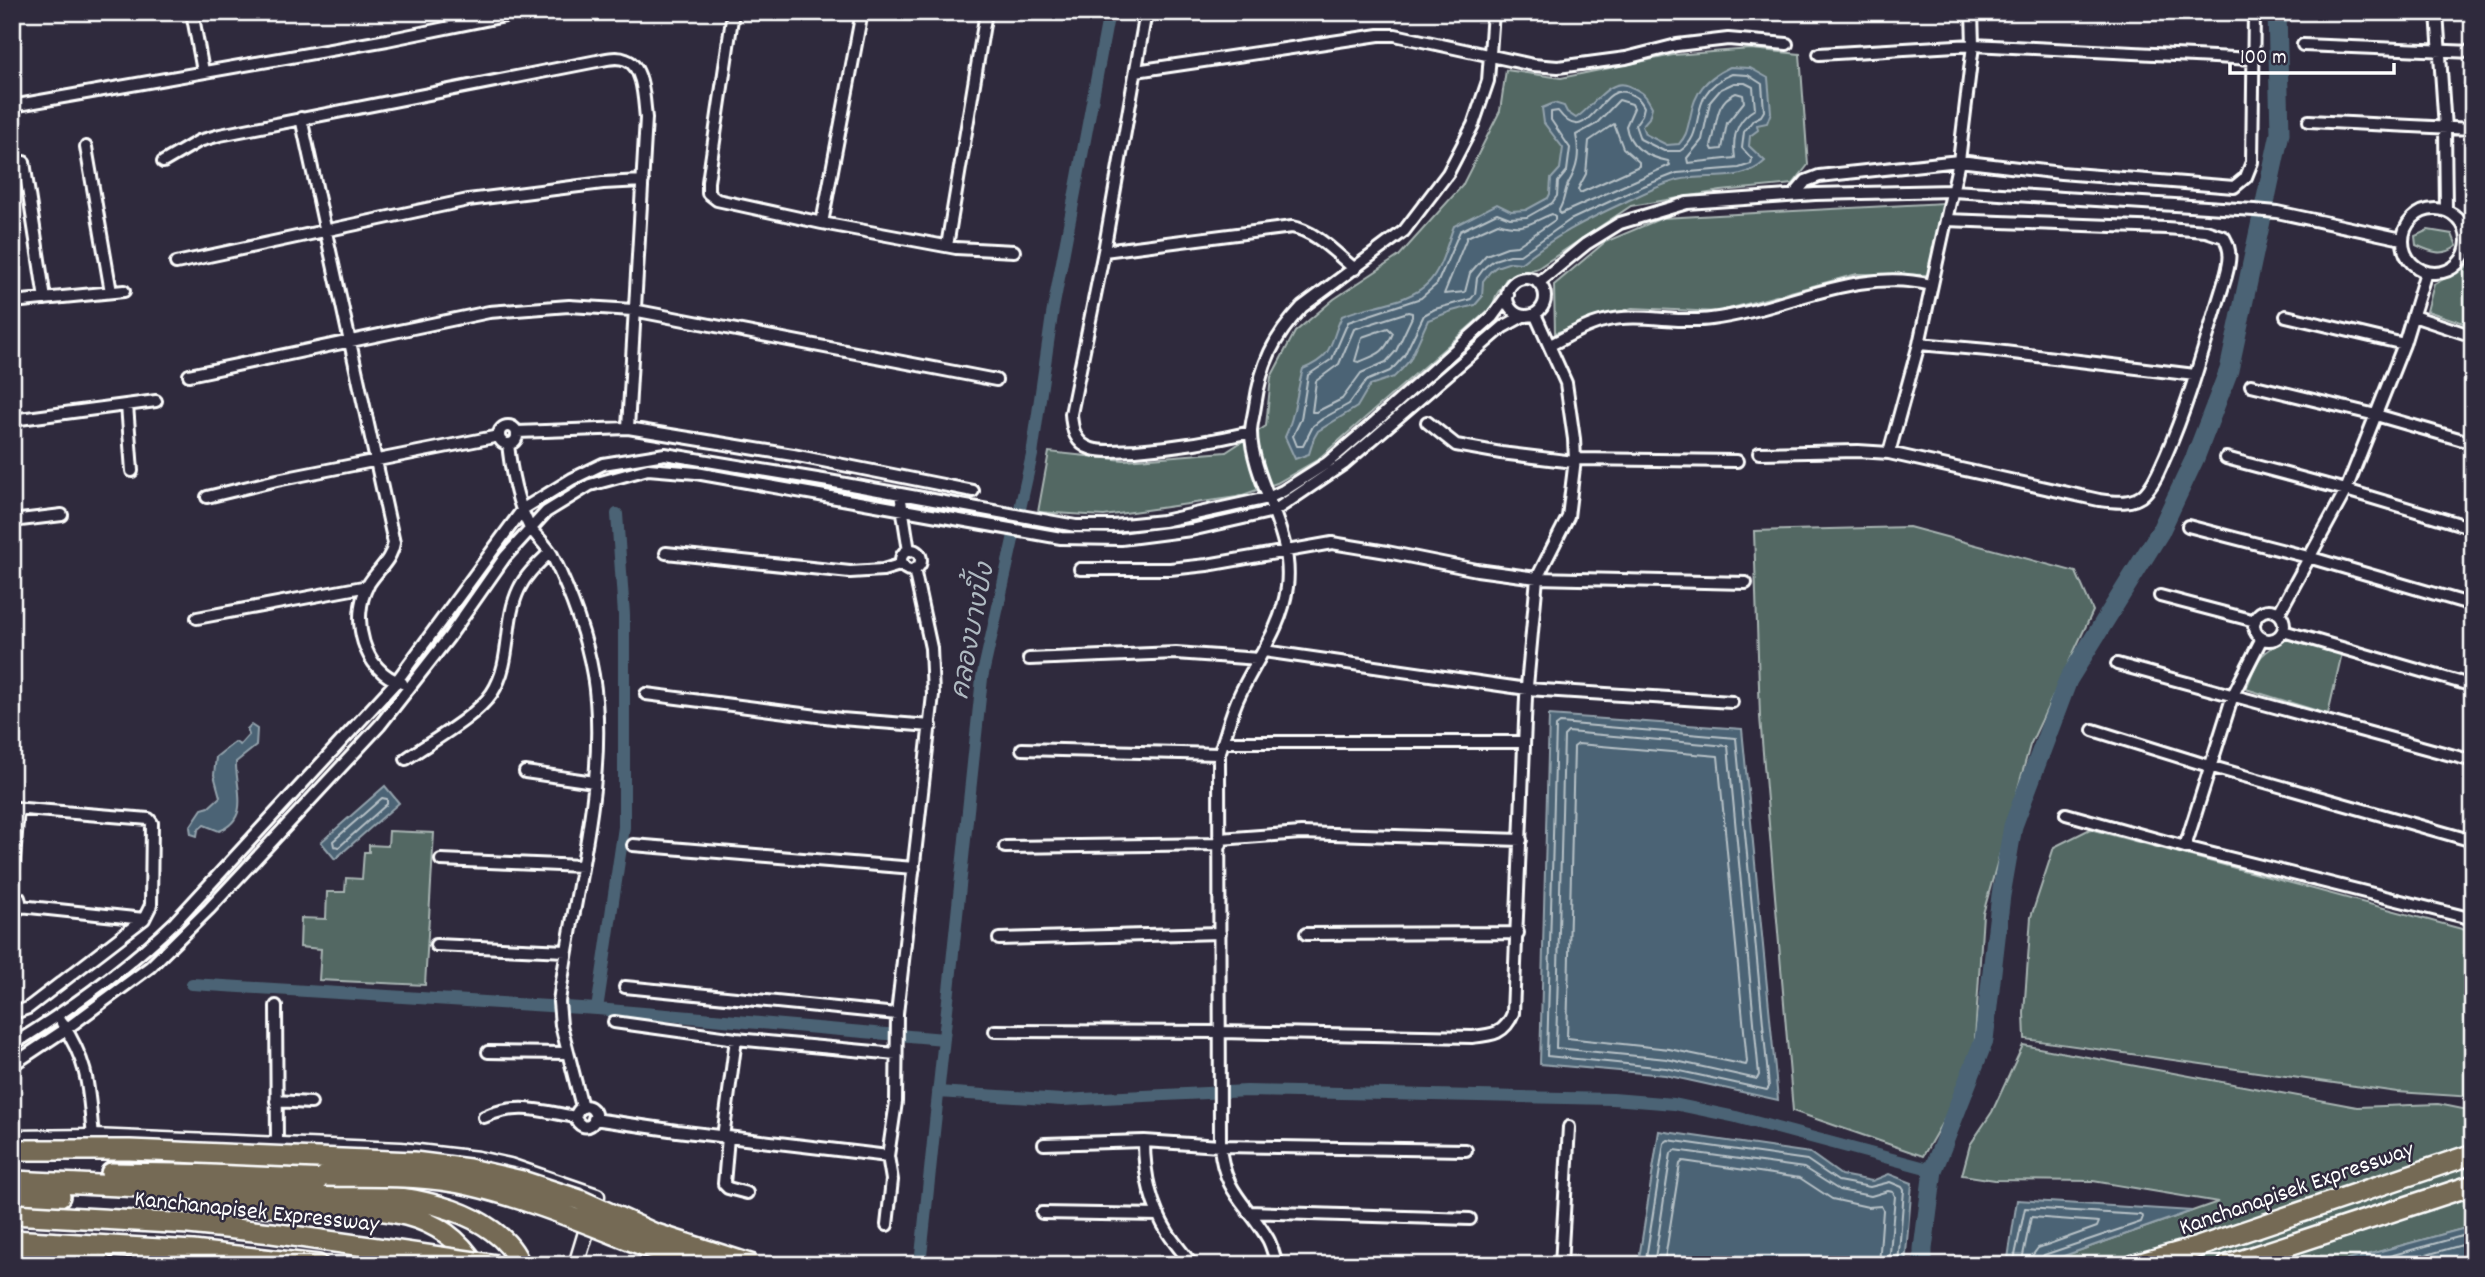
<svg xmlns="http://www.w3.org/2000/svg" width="2485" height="1277" font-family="Dekko,'Playpen Sans Thai',sans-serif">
  <rect width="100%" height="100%" fill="#2f2a3d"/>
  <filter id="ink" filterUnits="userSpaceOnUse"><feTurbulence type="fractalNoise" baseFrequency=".0143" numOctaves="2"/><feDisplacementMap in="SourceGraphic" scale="14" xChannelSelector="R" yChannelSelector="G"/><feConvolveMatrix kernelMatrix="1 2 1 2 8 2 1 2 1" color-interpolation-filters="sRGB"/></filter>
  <g filter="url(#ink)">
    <path fill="#526864" stroke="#a8b4b2" stroke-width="2" d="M1751 49 1800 54 1808 165 1793 184 1721 191 1631 206 1538 268 1506 279 1496 296 1492 307 1317 460 1277 483 1237 497 1104 516 1038 512 1049 452 1124 460 1226 452 1266 426 1271 377 1295 332 1334 299 1399 256 1462 186 1500 111 1506 70 1561 78 1673 55Z
      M1944 203 1928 275 1857 274 1717 312 1632 308 1555 333 1554 285 1605 242 1662 218Z
      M2428 230 2452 234 2457 246C2443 257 2431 252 2416 245L2415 236Z
      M2473 260V326L2427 311 2434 284 2465 268Z
      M1909 527 2076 572 2093 611 2030 745 1983 914 1973 1069 1923 1156 1793 1111 1760 717 1754 531Z
      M2287 639 2342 653 2328 714 2246 689C2258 659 2257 654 2287 639Z
      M2090 829 2473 932V1097L2397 1092 2025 1039 2024 1013 2031 917 2054 847Z
      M389 831 434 833 425 985 319 980 321 949 300 947 301 918 326 919 327 892H345L346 878 362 879 364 852H369V845L388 846Z
      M2023 1045 2357 1107 2438 1104 2473 1111V1226L2331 1265H2038L2218 1202 2093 1181 1995 1180 1962 1175 1970 1145 1992 1112Z"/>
    <path fill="#4b6474" stroke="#93a2ac" stroke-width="2" d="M1730 67 1750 68 1768 78 1771 112 1767 123 1757 125 1758 130 1750 136 1749 146 1765 161C1742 184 1707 173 1678 180 1659 185 1640 195 1623 203 1586 220 1553 237 1521 263L1511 262 1496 267 1490 272 1483 281 1482 297 1475 305 1452 311 1428 320 1410 360 1402 369 1394 377 1370 385 1357 407 1318 431 1314 438 1309 454 1295 459 1285 437C1296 414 1296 393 1303 369 1335 356 1329 343 1342 316 1369 304 1409 304 1429 282 1442 268 1447 243 1454 226L1497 204 1511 211 1526 210 1548 198 1550 194 1551 179 1560 169 1563 148 1544 123 1542 108 1554 103 1564 106 1567 112 1576 118C1591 109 1610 76 1629 86 1643 93 1644 92 1652 107L1649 118 1642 126 1645 134 1667 145 1679 144C1687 135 1687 130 1690 118 1695 91 1705 79 1730 67Z
      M1549 715 1742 729 1778 1100 1665 1075 1540 1064Z
      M251 725 257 729 256 746 236 762C235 786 252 818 219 831L204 825 198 830 197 836 191 834 190 827 202 809 209 807 220 797 214 775 216 757 235 742 240 745 249 735 247 729Z
      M385 786 399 803 335 859 321 842Z
      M1659 1131 1810 1153 1841 1175 1872 1181 1889 1174 1912 1183 1905 1265H1638Z
      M2017 1200 2192 1211 2038 1265H2007Z
      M2473 1226V1265H2332L2344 1261Z"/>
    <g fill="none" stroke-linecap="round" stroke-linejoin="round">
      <path stroke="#b7c1c7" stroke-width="2" d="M1732 74 1748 75 1762 84 1764 111 1761 116 1753 120 1744 132 1742 148 1752 159 1751 164 1739 168 1677 173 1641 187 1570 220 1520 255H1510L1494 260 1485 267 1477 278 1475 294 1471 299 1435 309 1424 315 1404 356 1396 365 1390 371 1366 381 1349 404 1322 419 1313 426 1303 446H1297L1293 436 1301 419 1308 375 1332 359 1348 322 1421 298 1437 284 1460 231 1497 213 1510 218 1527 217 1552 203 1557 196 1558 182 1567 171 1570 148 1551 120V112L1558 111C1589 153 1600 80 1628 93 1637 97 1639 98 1644 107L1642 115 1635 125 1640 139 1664 151H1680C1710 132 1683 94 1732 74Z
        M1734 83H1745L1753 87 1755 109C1736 120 1732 138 1735 158L1688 163 1687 158 1702 140 1710 102 1721 89Z
        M1736 93 1743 95 1744 102 1727 123 1722 149 1713 150 1711 146C1718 127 1713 102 1736 93Z
        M1619 100 1632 104 1634 108 1626 126C1629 148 1648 157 1668 161L1670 165 1560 214 1559 210C1565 200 1564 192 1568 184 1578 167 1580 154 1576 135L1596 124Z
        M1614 124 1623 148 1639 162V166L1580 193 1578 189 1586 174 1589 141Z
        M1552 214 1555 216V220L1517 246 1507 247 1486 255 1470 273 1465 292 1444 294 1467 237 1498 223C1526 231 1528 223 1552 214Z
        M1408 312 1412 313V317L1396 351 1386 362 1361 373 1342 399 1316 412H1312L1316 381 1339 364 1354 329Z
        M1388 328 1393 333C1384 354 1378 354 1359 362L1355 361 1362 337Z
        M1560 723 1736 738 1769 1087 1767 1090 1666 1068 1547 1056 1556 726Z
        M1568 732 1728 746 1759 1075 1757 1079 1667 1059 1556 1048 1564 736Z
        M1578 744 1718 756 1747 1062 1746 1065 1669 1049 1567 1038 1574 747Z
        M382 798 387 799V804L339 847 334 846 333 841Z
        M1645 1265 1664 1143 1668 1140 1807 1160 1838 1181 1870 1187 1890 1182 1902 1187 1904 1190 1898 1265
        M1654 1265 1671 1153 1675 1150 1804 1168 1839 1190 1871 1196 1888 1191 1893 1192 1895 1196 1889 1265
        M1664 1265 1680 1164 1683 1161 1800 1178 1832 1199 1868 1207 1881 1206 1883 1210 1879 1265
        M2013 1265 2025 1208 2140 1215 2143 1217 2141 1222 2044 1255 2040 1259 2039 1265
        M2021 1265 2031 1217 2099 1222 2097 1227 2038 1248 2032 1256 2031 1265
        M2357 1265 2473 1233
        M2390 1265 2473 1242"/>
      <path stroke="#4b6474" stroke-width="12" d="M192 984 597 1009 944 1039
        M597 1009 624 827V615L617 514
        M938 1092 1062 1100 1247 1091 1613 1099 1674 1104 1736 1117 1933 1170
        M920 1265 982 678 1032 455 1052 315 1109 12"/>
      <path stroke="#4b6474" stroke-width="19" d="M1923 1265V1249L1933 1170 1984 1040 2001 895 2013 826 2068 680 2160 532 2195 458 2229 370 2280 133 2277 12"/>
      <g stroke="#fff" stroke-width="16">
        <path id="street" d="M192 12 203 71
          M733 12 708 182V193L717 200 822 223 956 248 1014 251
          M1146 12 1104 251 1071 414C1072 429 1075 444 1092 449 1105 453 1123 450 1136 450 1175 447 1213 441 1251 432
          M2437 12 2445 128 2446 210
          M2303 45 2473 52
          M1819 54 1973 45 2254 59
          M1136 71 1379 35H1395L1533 65 1558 67 1626 58 1677 45 1728 39 1787 44
          M12 106 387 40 524 12
          M301 118 394 543C391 561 377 570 368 585 350 618 363 672 402 683
          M2309 121 2473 129
          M86 147 111 292
          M24 162 45 299
          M163 162 199 141 220 135 597 61C606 59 617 56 626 60 644 66 644 102 646 118L628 428
          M1794 195 1806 181 1819 176 1959 161 2061 173 2234 187 2246 177 2252 162 2254 12
          M2403 241a32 32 0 1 1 64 0a32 32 0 1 1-64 0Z
          M822 223 862 12
          M947 246 986 12
          M1104 251 1292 227C1316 231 1336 254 1355 269
          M176 263 468 200 603 183 643 181
          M1507 297a19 19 0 1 1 38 0a19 19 0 1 1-38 0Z
          M1538 283 1586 244 1620 223 1687 203 1815 194 1953 191 2254 210 2277 212 2402 239
          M12 302 124 291
          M2286 316 2404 344
          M2413 316 2473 336
          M1919 344 1988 350 2195 375
          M1550 345C1567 337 1585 325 1604 321 1639 312 1676 324 1711 319 1785 310 1857 266 1931 285
          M189 375 489 312 569 306 633 310 996 380
          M2251 385 2376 415 2473 443
          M127 405 132 471
          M12 420 156 401
          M1427 422 1456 445 1501 453 1574 462
          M499 435a9 9 0 1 1 18 0a9 9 0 1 1-18 0Z
          M517 432 628 428 793 455 973 491
          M508 444C511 472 516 500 529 526 535 536 546 544 552 555 570 592 586 634 593 675 610 779 572 898 559 1002L561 1025 582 1107
          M1759 453 1858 451 1889 453 2099 500C2114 502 2134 505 2145 493 2155 483 2160 468 2166 455 2191 398 2207 336 2226 276 2230 261 2232 251 2224 237L2206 231 2166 228 1946 220
          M1889 453 1919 344 1959 161 1973 45 1972 12
          M2226 458 2346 490 2473 528
          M1575 459 1737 461
          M900 494 909 551
          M207 497 277 480 499 436
          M12 521 62 515
          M2188 526 2308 557 2473 605
          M901 560a10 10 0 1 1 20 0a10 10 0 1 1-20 0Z
          M666 553 850 572 883 570 903 564
          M1080 569H1170L1207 565 1332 543 1387 552 1477 570 1537 578 1746 583
          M2160 596 2255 621
          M2254 625a15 15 0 1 1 30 0a15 15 0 1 1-30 0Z
          M2279 613 2346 490 2404 344 2426 272
          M197 618 368 586
          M2283 631 2473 686
          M1264 651 1527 689 1732 702
          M1029 659 1176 653 1259 659
          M2117 664 2473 761
          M646 694 841 719 931 726
          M2093 730 2209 766 2473 841
          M1224 742H1524
          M1022 749 1219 754
          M406 759C430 742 476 717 492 693 513 661 503 622 519 589 526 574 539 563 550 552
          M525 772 594 782
          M12 808 149 819 152 823 151 905 144 919 28 1008 20 1011 12 1010
          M2066 814 2185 847 2473 919
          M1220 839 1301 833 1521 840
          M633 845 914 868
          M1005 847 1221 844
          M2185 847 2233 695 2262 638
          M441 860 582 866
          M12 884 18 808
          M12 894 19 898C22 905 19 911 12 913
          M20 906 144 919
          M1306 934 1518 933
          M999 939 1220 933
          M436 945 566 951
          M625 987 897 1014
          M276 1006 277 1143
          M614 1022 736 1039 896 1054
          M62 1023C90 1066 88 1088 93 1137
          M995 1031 1220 1032 1472 1037C1492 1035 1505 1034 1513 1013L1526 697 1537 578 1568 517 1575 459 1574 439 1566 383 1535 314
          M12 1045C70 1009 126 969 175 922L396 682 523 509 572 479 603 464 665 454 829 481 1076 526H1113L1163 521 1268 498 1283 491 1327 463 1375 422 1492 317 1508 295
          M488 1052 568 1053
          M12 1065 66 1029 150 967 209 909 380 725 449 637 505 557 546 512 590 485 648 469 696 473 1061 538 1121 539 1191 530 1274 511 1345 463 1503 327 1523 316
          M276 1101 311 1103
          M484 1117C517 1102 541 1111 575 1117 583 1137 602 1121 593 1110 586 1101 577 1110 575 1117
          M594 1119 677 1131 888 1156
          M723 1137 736 1039
          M728 1137 724 1184 728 1188 747 1193
          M1144 1141C1144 1173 1151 1206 1168 1233 1175 1244 1184 1254 1192 1265
          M1044 1144 1144 1141 1220 1146 1466 1150
          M1248 1212 1470 1219
          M1042 1213 1159 1215
          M887 1225 892 1180 888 1156 896 1102 897 1014 933 695 931 648 914 569
          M1277 1265C1274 1256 1272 1246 1268 1239 1247 1203 1224 1193 1220 1146L1219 754C1227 733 1230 714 1240 694 1257 658 1282 628 1287 587 1291 555 1280 528 1269 499 1261 479 1251 453 1251 432 1251 424 1254 414 1255 406 1261 364 1273 338 1302 307L1404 231 1448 173 1473 125 1488 81 1493 12
          M1561 1265 1569 1127"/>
      </g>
      <g stroke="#fff" stroke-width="19">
        <path id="secondary" d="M12 1138 93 1137 401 1150 478 1159 510 1166 597 1196 576 1265"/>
      </g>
      <g stroke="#fff" stroke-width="24">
        <path id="highway" d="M111 1173 325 1176
          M12 1181C88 1184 165 1189 241 1191 310 1193 385 1187 452 1210 478 1219 510 1237 520 1265
          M12 1196H60
          M202 1203C235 1204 267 1207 300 1208 364 1209 437 1202 475 1265
          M12 1240 193 1251 318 1265
          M12 1259 60 1260 103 1265
          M2134 1265 2195 1248 2473 1154
          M2228 1265 2473 1185"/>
      </g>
      <use href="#street" stroke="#2f2a3d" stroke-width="10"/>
      <use href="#secondary" stroke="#2f2a3d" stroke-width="14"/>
      <use href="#highway" stroke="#746b55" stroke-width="19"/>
      <g stroke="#fff" stroke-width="24" stroke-linecap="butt">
        <path id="highway-bridge" d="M12 1150H130L414 1162 469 1169 522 1181 580 1200 653 1233 753 1265
          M325 1176C372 1177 423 1174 469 1185 548 1203 620 1239 696 1265
          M12 1214 189 1224 272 1233 496 1265"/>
      </g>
      <use href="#highway-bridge" stroke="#746b55" stroke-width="19"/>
    </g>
  </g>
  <g text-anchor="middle" stroke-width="5" stroke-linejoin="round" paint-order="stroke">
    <g font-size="24" fill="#fff" stroke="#2f2a3d">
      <text transform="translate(2296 1187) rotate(-19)" y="8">Kanchanapisek Expressway</text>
      <text transform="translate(257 1210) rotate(6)" y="8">Kanchanapisek Expressway</text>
    </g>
    <g font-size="26" font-style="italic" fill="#aeb9c0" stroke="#2f2a3d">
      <text transform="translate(971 631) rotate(-79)" y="9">คลองบางปิ้ง</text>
    </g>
  </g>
  <rect width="2485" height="1277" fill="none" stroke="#2f2a3d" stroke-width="42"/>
  <rect x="21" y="21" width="2443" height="1235" fill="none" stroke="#fff" stroke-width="2.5" filter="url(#ink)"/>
  <path d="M2230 63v10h164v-10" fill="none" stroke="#ffffff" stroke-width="3.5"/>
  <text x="2240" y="63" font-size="21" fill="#ffffff" stroke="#2f2a3d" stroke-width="5" paint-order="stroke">100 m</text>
</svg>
